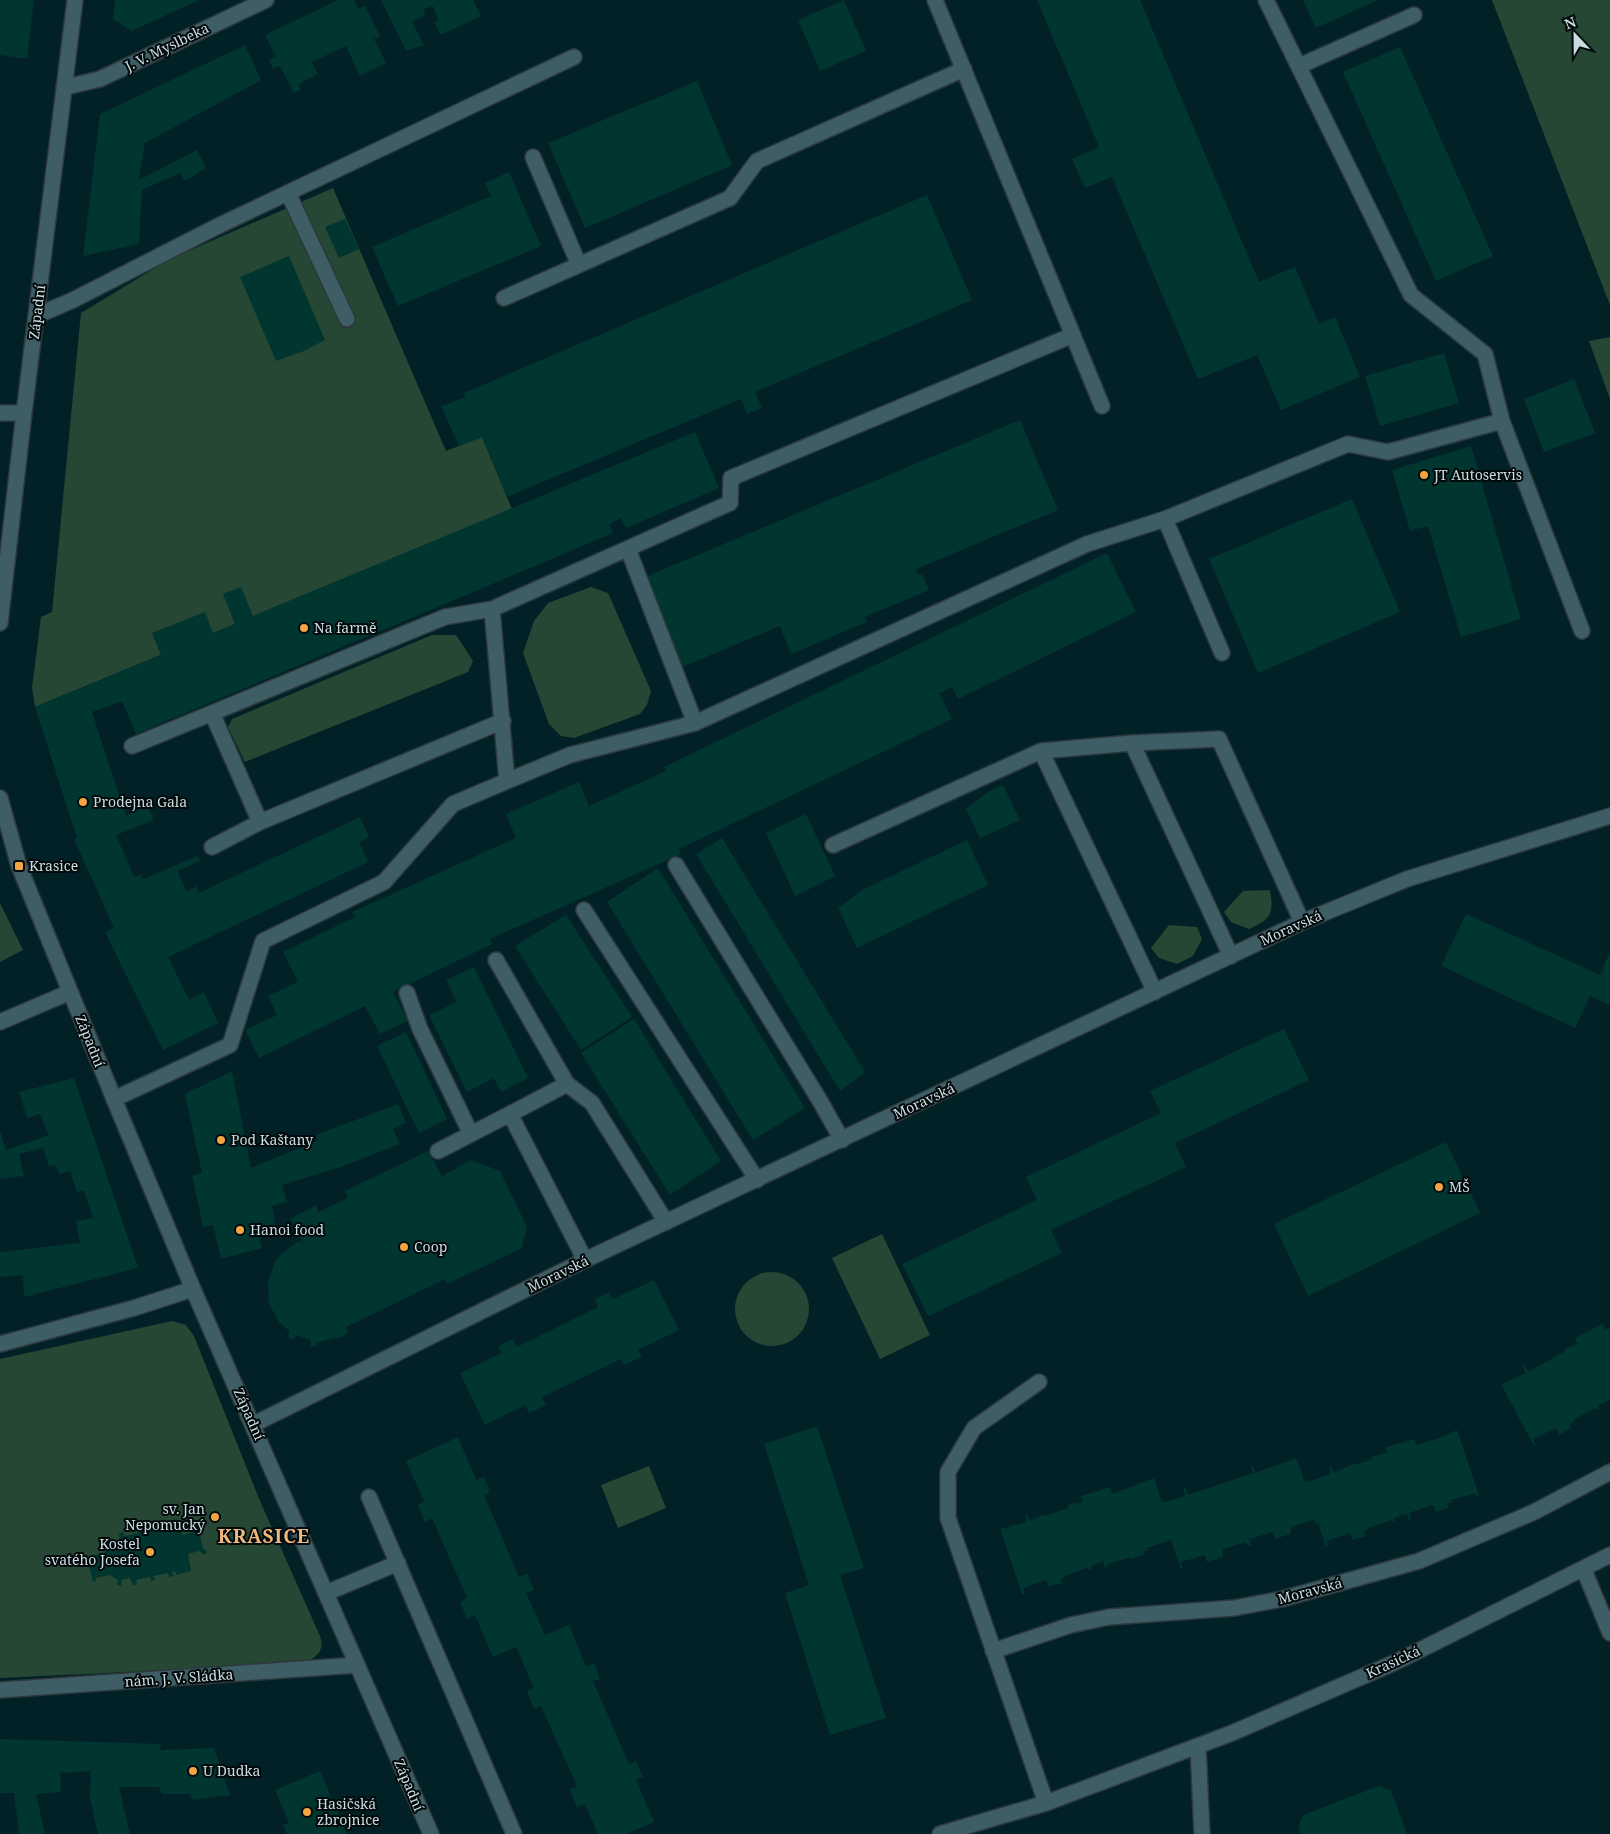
<svg xmlns="http://www.w3.org/2000/svg" width="1610" height="1834" font-family="'Noto Serif',serif">
  <rect width="100%" height="100%" fill="#022127"/>
  <path fill="#264733" d="M1492 0H1610V305Z
    M333 188 446 451 482 437 512 509 35 707 32 688 41 617 52 612 81 313 170 259Z
    M1610 337V399L1589 341Z
    M591 587 608 593 651 691 647 705 640 714 574 738 561 736 549 724 523 653 534 621 548 603Z
    M432 635H456L473 661 468 672 245 762 228 727 232 719Z
    M1270 890C1274 914 1271 919 1249 929L1231 922 1224 912 1243 891Z
    M0 903 23 950 0 962Z
    M1169 925 1197 927 1202 939 1193 956 1177 964 1159 958 1151 948Z
    M882 1234 930 1335 880 1359 832 1258Z
    M735 1309a37 37 0 1 1 74 0a37 37 0 1 1-74 0Z
    M172 1321 186 1325 194 1336 260 1501 320 1636C326 1653 313 1660 299 1664L0 1678V1359Z
    M649 1466 666 1508 618 1528 601 1485Z"/>
  <path fill="#003530" d="M0 0H34L27 59 0 55Z
    M115 0H199L132 31 113 19Z
    M338 0H354L358 9 365 6 380 36 374 39 386 63 360 76 346 46 312 62 318 74 298 84 301 89 294 93 280 66 273 69 269 60 276 57 265 35Z
    M381 0H473L481 16 441 35 434 22 439 20 432 5 423 10 425 15 412 22 424 45 406 51Z
    M844 0 866 51 820 71 798 20Z
    M1037 0H1140L1259 282 1295 267 1319 324 1335 317 1360 377 1281 410 1257 355 1198 379 1112 177 1085 188 1072 159 1099 147Z
    M1303 0H1378L1316 28Z
    M245 45 261 80 145 143 139 180 197 150 206 168 185 181 180 173 142 190 139 244 83 256 100 114Z
    M1400 47 1493 256 1436 281 1343 72Z
    M697 81 732 165 585 228 548 143Z
    M509 172 541 246 398 306 372 247 491 196 485 183Z
    M927 195 972 300 755 392 762 408 747 414 741 399 507 497 482 437 459 446 441 406 466 397 464 393Z
    M345 219 359 249 339 258 325 227Z
    M289 256 325 340 304 351 276 361 240 277Z
    M1444 353 1459 403 1380 426 1365 376Z
    M1574 379 1595 433 1544 452 1524 399Z
    M1020 420 1058 510 916 569 918 575 922 574 929 590 865 617 867 622 791 654 780 626 682 667 645 577Z
    M695 432 719 488 626 528 621 518 609 524 613 533 136 734 122 701 92 712 126 816 147 805 154 820 116 835 134 877 141 875 143 879 198 856 200 861 177 871 187 892 196 886 199 893 360 817 369 837 359 842 368 862 168 957 189 1000 204 992 218 1023 163 1050 105 932 114 928 74 839 77 838 35 707 161 655 152 633 205 612 213 633 235 624 223 594 241 587 253 616Z
    M1471 446 1521 619 1461 637 1428 526 1410 531 1392 470Z
    M1352 499 1400 612 1258 673 1209 559Z
    M1107 553 1136 612 958 699 952 687 939 693 952 719 679 849 681 854 490 939 492 944 393 992 408 1021 380 1034 365 1006 259 1058 245 1030 277 1015 268 996 298 982 283 952 355 917 352 912 516 838 506 814 579 782 589 806 666 771 664 767Z
    M1003 785 1020 820 980 838 966 809 988 792Z
    M806 814 835 876 795 896 766 833Z
    M722 838 865 1072 840 1091 696 854Z
    M967 840 988 885 857 948 838 908 862 890Z
    M658 868 805 1108 753 1140 607 902Z
    M1466 914 1600 975 1610 952V1005L1590 996 1575 1028 1441 966Z
    M566 915 632 1017 581 1050 515 946Z
    M474 967 528 1078 501 1092 494 1078 467 1092 429 1015 457 1002 446 980Z
    M634 1019 721 1161 670 1195 581 1053Z
    M1284 1029 1309 1080 1175 1143 1186 1167 1051 1230 1062 1253 928 1316 902 1264 1037 1200 1026 1177 1161 1113 1150 1091Z
    M406 1032 447 1119 419 1133 377 1046Z
    M232 1071 251 1168 317 1141 316 1135 398 1104 406 1123 393 1129 400 1144 341 1167 282 1185 287 1202 272 1206 276 1228 258 1232 262 1248 221 1259 213 1225 203 1227 192 1175 202 1173 185 1094Z
    M74 1078 138 1268 24 1297 23 1275 0 1277V1252L80 1243 76 1221 93 1218 84 1190 77 1192 70 1171 59 1174 56 1165 49 1167 43 1148 19 1154 24 1176 0 1179V1131L6 1150 49 1135 40 1114 27 1118 19 1092Z
    M1446 1142 1480 1213 1308 1296 1274 1224Z
    M428 1151 442 1176 471 1160 500 1171 527 1227 522 1248 447 1284 445 1279 346 1327 348 1333 342 1337 317 1342 316 1347 310 1346 311 1340 296 1335 293 1340 288 1337 290 1332 279 1322 269 1304 268 1282 275 1262 281 1254 299 1241 304 1244 290 1219 316 1205 318 1212 348 1198 345 1191Z
    M654 1280 679 1330 638 1350 642 1356 633 1361 624 1365 621 1359 542 1397 546 1405 529 1413 525 1405 485 1425 460 1373 502 1353 498 1346 513 1339 517 1347 598 1307 594 1300 609 1292 613 1299Z
    M1602 1324 1606 1331 1610 1328V1402L1609 1400 1597 1406 1599 1409 1596 1410 1595 1408 1573 1420 1574 1422 1569 1425 1571 1428 1559 1435 1556 1428 1533 1439 1536 1445 1534 1446 1501 1384 1526 1373 1523 1367 1525 1365 1528 1372 1564 1352 1566 1348 1578 1344 1575 1338Z
    M817 1426 864 1568 840 1575 886 1718 830 1735 785 1593 809 1585 764 1444Z
    M1457 1430 1479 1496 1476 1497 1475 1493 1451 1500 1452 1502 1447 1504 1449 1508 1436 1512 1433 1505 1409 1513 1411 1520 1409 1521 1407 1514 1394 1518 1395 1521 1393 1522 1392 1520 1368 1528 1364 1532 1366 1536 1352 1540 1350 1533 1327 1541 1328 1546 1326 1547 1318 1523 1316 1524 1314 1520 1291 1527 1290 1534 1275 1539 1273 1532 1249 1539 1251 1545 1248 1546 1246 1542 1223 1549V1557L1207 1562 1205 1555 1181 1562 1183 1568 1181 1569 1171 1540 1147 1548 1148 1550 1143 1552 1144 1555 1131 1559 1130 1557 1107 1565 1108 1567 1105 1568 1103 1561 1091 1566 1092 1569 1089 1570 1088 1567 1065 1576V1578L1060 1579 1062 1583 1049 1587 1046 1580 1023 1588 1025 1594H1022L1000 1529 1027 1522 1025 1515 1027 1514 1030 1521 1042 1515 1045 1516 1068 1508V1505L1070 1504 1083 1502 1081 1496 1108 1488 1110 1486 1112 1494 1154 1478 1162 1503 1185 1496 1183 1489 1185 1488 1188 1495 1253 1473 1251 1466H1253L1255 1473 1296 1458 1305 1482H1307L1331 1474 1329 1467 1331 1466 1334 1473 1348 1466 1372 1460 1371 1457 1374 1456 1387 1453 1385 1448 1387 1447 1414 1439 1417 1445 1429 1441 1431 1438 1432 1441Z
    M458 1437 476 1480 484 1477 490 1492 484 1495 519 1577 527 1574 534 1590 526 1593 545 1635 569 1625 586 1667 594 1663 600 1679 593 1681 629 1764 636 1761 643 1777 636 1780 654 1822 627 1834H598L585 1804 577 1807 573 1798 570 1789 577 1786 541 1706 534 1709 527 1691 534 1688 516 1647 493 1657 475 1615 467 1619 460 1602 467 1598 432 1518 425 1522 420 1510 418 1505 424 1501 406 1461Z
    M177 1519 182 1535 194 1532 197 1526 201 1528 199 1531 203 1549 207 1551 205 1555 199 1551 188 1554 191 1571 176 1575 175 1571 172 1572 174 1576 169 1577 168 1573 154 1576 155 1580 151 1581 150 1577 136 1580 137 1584 133 1586 130 1578 122 1580 121 1586 117 1585 118 1580 110 1575 95 1578 96 1581 93 1582 86 1555H88V1557L104 1553 109 1546 107 1542 110 1539 113 1544 120 1542 119 1534 123 1532 124 1536 138 1533 137 1529 141 1528 142 1532 156 1528 155 1524 159 1523 160 1527 173 1524V1520Z
    M0 1739 161 1744 160 1750 214 1748 230 1795 192 1800 190 1794H162L159 1787H119L130 1834H98L90 1798 91 1771 60 1773 61 1792 36 1794 45 1834H19L14 1793H0Z
    M320 1771 347 1834H287L283 1825 289 1823 275 1790Z
    M1379 1786 1391 1791 1407 1834H1301L1298 1827 1303 1815Z"/>
  <g fill="none" stroke-linecap="round" stroke-linejoin="round">
    <g stroke="#2d383c" stroke-width="18">
      <path id="service" d="M935 0 1102 406
        M1266 0 1411 295 1485 354 1502 421 1582 631
        M1299 66 1414 15
        M533 157 579 265
        M288 193 347 319
        M504 298 730 198 757 161 964 69
        M1165 519 1222 653
        M628 549 695 723
        M212 713 260 822
        M1132 743 1231 956
        M132 746 445 617 492 609
        M1041 751 1155 992
        M507 781 492 609 730 503 731 478 1073 335
        M833 845 1041 751 1132 743 1219 739 1302 922
        M212 847 260 822 503 721
        M676 865 820 1101 842 1140
        M584 910 757 1180
        M496 960 567 1084 592 1103 666 1222
        M407 993 420 1029 471 1134
        M567 1084 510 1114 585 1260
        M114 1099 230 1045 263 941 384 882 453 804 507 781 570 755 695 723 1087 544 1165 519 1348 444 1388 452 1502 421
        M438 1151 510 1114
        M369 1497 514 1834
        M326 1593 398 1563"/>
    </g>
    <g stroke="#2d383c" stroke-width="18">
      <path id="minor" d="M66 87 100 79 266 0
        M36 316 73 300 218 226 574 57
        M0 413H24
        M0 623 24 413 75 0
        M0 798 19 866 114 1099 193 1289 431 1834
        M0 1022 70 992
        M0 1344 134 1308 193 1289
        M1039 1382 974 1428 948 1472V1518L1046 1803
        M254 1424 585 1260 1302 922 1407 879 1610 816
        M1584 1570 1610 1633
        M993 1651 1071 1625 1109 1617 1234 1608 1282 1599 1419 1561 1534 1512 1610 1472
        M0 1690 357 1665
        M1198 1746 1202 1834"/>
    </g>
    <g stroke="#2d383c" stroke-width="18">
      <path id="tertiary" d="M940 1834 1046 1803 1232 1733 1396 1662 1610 1555"/>
    </g>
    <use href="#service" stroke="#3e5d65" stroke-width="15"/>
    <use href="#minor" stroke="#3e5d65" stroke-width="15"/>
    <use href="#tertiary" stroke="#3e5d65" stroke-width="15"/>
  </g>
  <g fill="#f3a443" stroke="#01090b" stroke-width="2">
    <circle cx="1424" cy="475" r="5"/>
    <circle cx="304" cy="628" r="5"/>
    <circle cx="83" cy="802" r="5"/>
    <rect x="14" y="861" width="10" height="10" rx="2.5"/>
    <circle cx="221" cy="1140" r="5"/>
    <circle cx="1439" cy="1187" r="5"/>
    <circle cx="240" cy="1230" r="5"/>
    <circle cx="404" cy="1247" r="5"/>
    <circle cx="215" cy="1517" r="5"/>
    <circle cx="150" cy="1552" r="5"/>
    <circle cx="193" cy="1771" r="5"/>
    <circle cx="307" cy="1812" r="5"/>
  </g>
  <g text-anchor="middle" stroke-width="4" stroke-linejoin="round" paint-order="stroke">
    <g font-size="14" fill="#cbdce0" stroke="#01090b">
      <text transform="translate(167 47) rotate(-26)" y="5">J. V. Myslbeka</text>
      <text transform="translate(37 312) rotate(-83)" y="5">Západní</text>
      <text transform="translate(1291 928) rotate(-24)" y="5">Moravská</text>
      <text transform="translate(90 1041) rotate(68)" y="5">Západní</text>
      <text transform="translate(924 1101) rotate(-25)" y="5">Moravská</text>
      <text transform="translate(558 1274) rotate(-26)" y="5">Moravská</text>
      <text transform="translate(249 1414) rotate(66)" y="5">Západní</text>
      <text transform="translate(1310 1591) rotate(-15)" y="5">Moravská</text>
      <text transform="translate(1393 1662) rotate(-25)" y="5">Krasická</text>
      <text transform="translate(179 1678) rotate(-4)" y="5">nám. J. V. Sládka</text>
      <text transform="translate(409 1785) rotate(67)" y="5">Západní</text>
    </g>
    <g font-size="14" fill="#cbdce0" stroke="#01090b" text-anchor="start">
      <text x="1434" y="480">JT Autoservis</text>
      <text x="314" y="633">Na farmě</text>
      <text x="93" y="807">Prodejna Gala</text>
      <text x="29" y="871">Krasice</text>
      <text x="231" y="1145">Pod Kaštany</text>
      <text x="1449" y="1192">MŠ</text>
      <text x="250" y="1235">Hanoi food</text>
      <text x="414" y="1252">Coop</text>
      <text x="205" y="1514" text-anchor="end">sv. Jan<tspan x="205" dy="16">Nepomucký</tspan></text>
      <text x="140" y="1549" text-anchor="end">Kostel<tspan x="140" dy="16">svatého Josefa</tspan></text>
      <text x="203" y="1776">U Dudka</text>
      <text x="317" y="1809">Hasičská<tspan x="317" dy="16">zbrojnice</tspan></text>
    </g>
    <g font-size="19" font-weight="bold" letter-spacing="1" fill="#efb77c" stroke="#01090b">
      <text x="264" y="1543">KRASICE</text>
    </g>
  </g>
  <g transform="translate(1575 35) rotate(338)" stroke="#01090b" stroke-width="4" paint-order="stroke">
  <path d="M0-4L9 19L0 12L-9 19Z" fill="#cbdce0"/>
  <text y="-8" font-size="14" font-weight="bold" text-anchor="middle" fill="#cbdce0">N</text>
  </g>
</svg>
